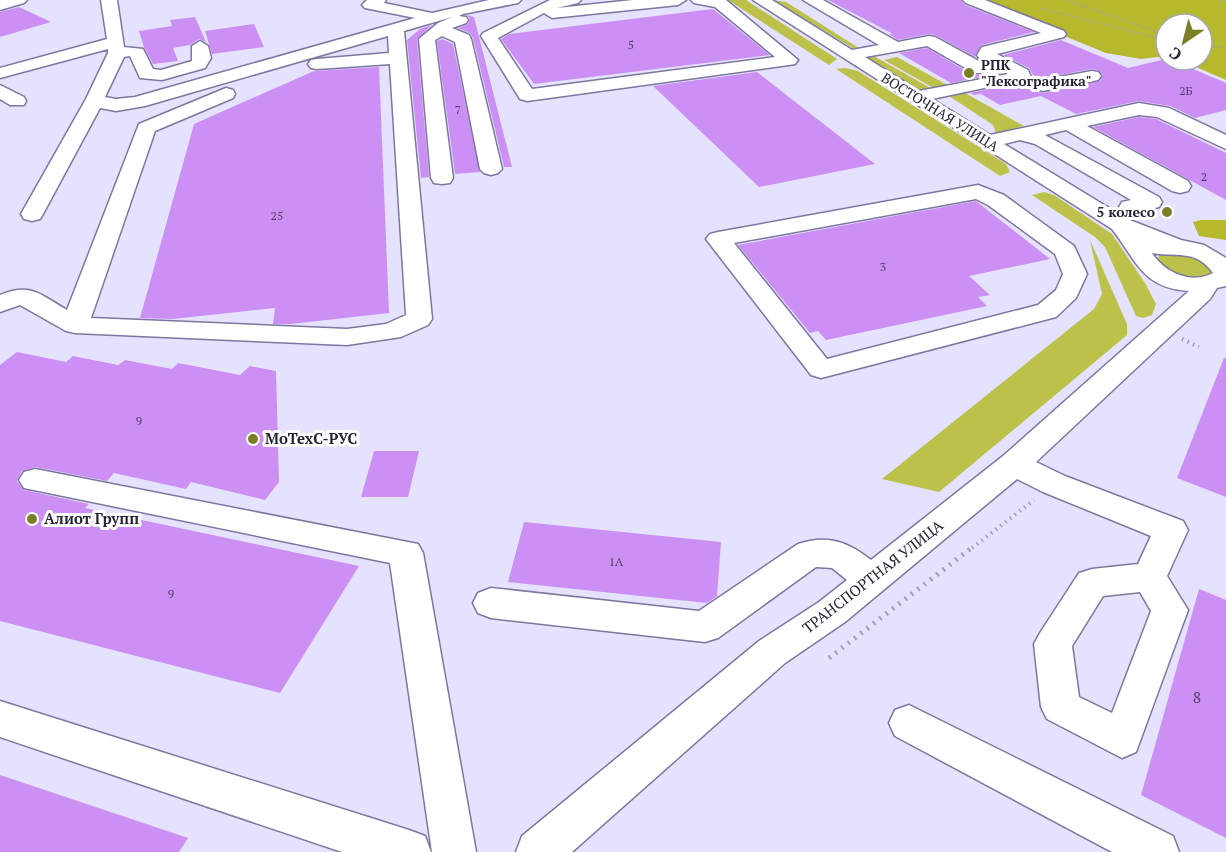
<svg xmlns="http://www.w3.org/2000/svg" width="1226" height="852" font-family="'PT Serif',serif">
  <rect width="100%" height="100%" fill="#e5e2fd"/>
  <path fill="#bcc149" d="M728 0H746L837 59 829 65Z
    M773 0 786 2 862 50H856Z
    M870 55H872L934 90 921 91 868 58Z
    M897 57 951 87 937 90 884 60Z
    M845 68 858 71 1006 164 1010 172 1000 176 836 69Z
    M958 89 1024 126 996 133 993 125 943 92Z
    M1044 192 1054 195 1112 234 1145 283 1156 304 1152 315 1143 318 1136 316 1105 247 1095 237 1032 195Z
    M1090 240 1127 324V335L939 492 882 479 1094 309 1102 294Z
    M1170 252 1203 259 1213 272 1207 278H1183L1157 263 1159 255Z"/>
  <path fill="#b5b92b" d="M976 0H1226V80L1180 60H1202V24H1166V56L1141 59 1106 53Z
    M1201 220H1226V240L1199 236 1193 222Z"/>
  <path fill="#cc8ff4" d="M828 0H961L965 5 1034 32 981 45 975 57 935 35 929 34 898 40 889 34H893Z
    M19 7 51 22 0 37V12Z
    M713 9 770 55 534 84 501 39 509 34Z
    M467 15 474 17 512 167H504L473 38 470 33 458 28 468 24 470 19Z
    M195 17 206 42 199 39 190 45 173 48 178 61 153 64 144 47 139 31 172 26 170 20Z
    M254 24 264 47 212 54 205 31Z
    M432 25 417 39 429 177 421 178 407 40 420 29Z
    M442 39 453 44 480 172 455 174 437 41Z
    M1061 40 1128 68 1166 59 1172 60 1226 83V110L1195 118 1170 106 1139 101 1076 114 1041 96 1000 105 981 94 974 95 970 93 1003 86 1021 87 1043 93 1100 81 1103 75 1098 70 1092 69 1043 78 1033 75 1029 68 1003 55Z
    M927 48 973 75H986L991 70 990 67 1001 73 951 83 899 53Z
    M379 67 389 313 291 324H273L275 308 173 319 140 318 194 124 314 71Z
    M757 72 875 164 759 187 653 86Z
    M1139 117 1156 119 1226 153V200L1093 127Z
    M976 201 1050 259 969 276 990 295 978 297 987 306 826 340 818 331 810 333 738 245Z
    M17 352 66 362 73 356 118 365 125 360 172 369 178 363 240 375 250 366 276 371 279 482 265 500 191 482 186 489 114 473 107 481 35 467 22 471 17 481 24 490 89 504 85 508 359 566 280 693 0 621V365Z
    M1224 358H1226V497L1177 478Z
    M374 451H419L408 497H361Z
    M524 522 721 542 717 596 707 603 508 582Z
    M1199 589 1226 600V838L1141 795Z
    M0 775 188 838 179 852H0Z"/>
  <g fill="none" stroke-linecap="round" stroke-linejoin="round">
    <g stroke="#7d779f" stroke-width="3">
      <path id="minor" d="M0 0H27L24 3 0 10Z
        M101 0H117L124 47 143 49 153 69 161 70 192 61V46L200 41 208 46 211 58 205 68 162 80 140 78 130 56 124 57 105 97 116 99 135 97 415 18 365 8 362 5 367 0H386L384 3 432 13 489 0H521L518 3 463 14 459 16 466 17 468 20 466 23 452 28 469 35 471 39 502 169 498 173 491 175 484 173 480 169 455 42 442 36 435 40 453 178 450 183 442 184 434 183 431 178 419 39 438 23 452 17 404 31 432 319 428 325 401 337 347 345 75 333 66 331 20 305 0 312V295C31 282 41 295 67 310L139 124 226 88 233 90 235 94 233 98 155 131 91 318 347 329 386 324 406 315 390 64 317 69 311 68 308 64 311 60 317 59 389 53 388 36 145 106 116 111 100 108 43 214 40 219 32 221 24 219 21 214 86 99 108 53V49L0 78V68L107 39Z
        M550 0H581L578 3 557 8 633 0H686L678 5 552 18 544 13 498 38 532 89 775 57 715 7 694 3 691 0H726L798 60 795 64 789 65 527 101 520 99 481 36 483 33Z
        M753 0H772L852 50 879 45 803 0H823L898 42 929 36 935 37 986 65 989 69 986 73H974L927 46 865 57 919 91 1008 74 980 59 977 55 982 47 1041 33 966 3 963 0H985L1064 31 1066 34 1064 37 997 54 1028 70 1031 77 1043 80 1092 71 1098 72 1101 76 1098 80 1043 91 1021 85 1003 84 932 99 990 135 1139 103 1169 108 1226 135V149L1157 117 1139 115 1087 126 1188 181 1191 186 1188 191 1180 193 1172 191 1066 130 1045 135 1159 197 1162 202 1159 207 1130 214 1122 212 1119 207 1122 202 1131 200 1035 144 1020 140 1004 144 1127 219 1181 240 1204 245 1226 258V286L1217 288 1210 299 1036 462 1065 476 1183 521 1188 530 1167 576 1188 610 1136 752 1122 758 1047 719 1041 707 1034 644 1040 633 1079 573 1092 569 1138 564 1151 536 1043 492 1017 479 845 622 785 663 572 852H516L522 836 759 641 819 602 847 580 832 568 816 567 718 638 705 642 491 618 478 613 473 603 478 593 491 588 699 611 798 544C828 534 848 542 871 560L1003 456 1189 291C1142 288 1137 261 1112 229ZM1152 253C1176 258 1195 248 1213 273 1191 285 1164 272 1152 253ZM1140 592 1151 611 1112 713 1079 697 1072 646 1103 596Z
        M0 85 24 97 26 101 24 105H10L0 99Z
        M978 185 1004 195 1074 246 1087 274 1076 298 1056 317 821 378 811 375 706 239 710 234 718 232ZM976 199 988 205 1055 254 1063 274 1056 290 1038 305 827 359 734 243Z
        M35 469 418 544 423 553 476 852H432L390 563 24 488 19 480 24 472Z
        M0 701 409 830 425 836 431 852H342L0 737Z
        M909 705 1173 836 1179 852H1112L895 736 889 723 895 710Z"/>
    </g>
    <path stroke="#a19eb5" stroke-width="2" stroke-dasharray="1 2" stroke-linecap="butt" d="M1066 0 1166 35
      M1220 0 1226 2
      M1039 8 1166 40
      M1202 45 1226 48"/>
    <path stroke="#a19eb5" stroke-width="4" stroke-dasharray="1.5 4.5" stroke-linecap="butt" d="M1182 339 1199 347
      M972 548 1034 500"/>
    <path stroke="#a19eb5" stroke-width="5" stroke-dasharray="2 6" stroke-linecap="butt" d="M829 658 974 546"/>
    <use href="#minor" fill="#fff" fill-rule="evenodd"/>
  </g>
  <g fill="#7b7e27" stroke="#fff" stroke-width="2">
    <circle cx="969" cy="73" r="6"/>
    <circle cx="1167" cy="212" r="6"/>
    <circle cx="253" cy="439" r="6"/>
    <circle cx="32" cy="519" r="6"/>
  </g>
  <g text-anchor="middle" stroke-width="6" stroke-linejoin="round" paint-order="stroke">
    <g font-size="12" fill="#503f64">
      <text x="631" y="49">5</text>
      <text x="1186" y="95">2Б</text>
      <text x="458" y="114">7</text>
      <text x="1204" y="181">2</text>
      <text x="277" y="220">25</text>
      <text x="883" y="271">3</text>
      <text x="139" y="425">9</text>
      <text x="616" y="566">1А</text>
      <text x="171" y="598">9</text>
    </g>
    <g font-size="14" font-weight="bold" fill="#262434" stroke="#fff" text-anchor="start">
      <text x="981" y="70">РПК<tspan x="981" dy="16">"Лексографика"</tspan></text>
      <text x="1155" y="217" text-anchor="end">5 колесо</text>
    </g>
    <g font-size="14" fill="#262434" stroke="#fff">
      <text transform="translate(940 112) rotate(32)" y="5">ВОСТОЧНАЯ УЛИЦА</text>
    </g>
    <g font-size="15" font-weight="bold" fill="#262434" stroke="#fff" text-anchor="start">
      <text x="265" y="444">МоТехС-РУС</text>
      <text x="44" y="524">Алиот Групп</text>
    </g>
    <g font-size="15" fill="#262434" stroke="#fff">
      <text transform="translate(873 577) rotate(-38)" y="5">ТРАНСПОРТНАЯ УЛИЦА</text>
    </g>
    <g font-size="15" fill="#503f64">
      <text x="1197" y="703">8</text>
    </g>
  </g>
  <g transform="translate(1184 42) rotate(215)"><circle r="28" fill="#ffffff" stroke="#a8a7ae" stroke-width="1.5"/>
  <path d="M0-4.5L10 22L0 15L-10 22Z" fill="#7b7e27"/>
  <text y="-9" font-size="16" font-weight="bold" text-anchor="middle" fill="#262434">С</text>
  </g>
</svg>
